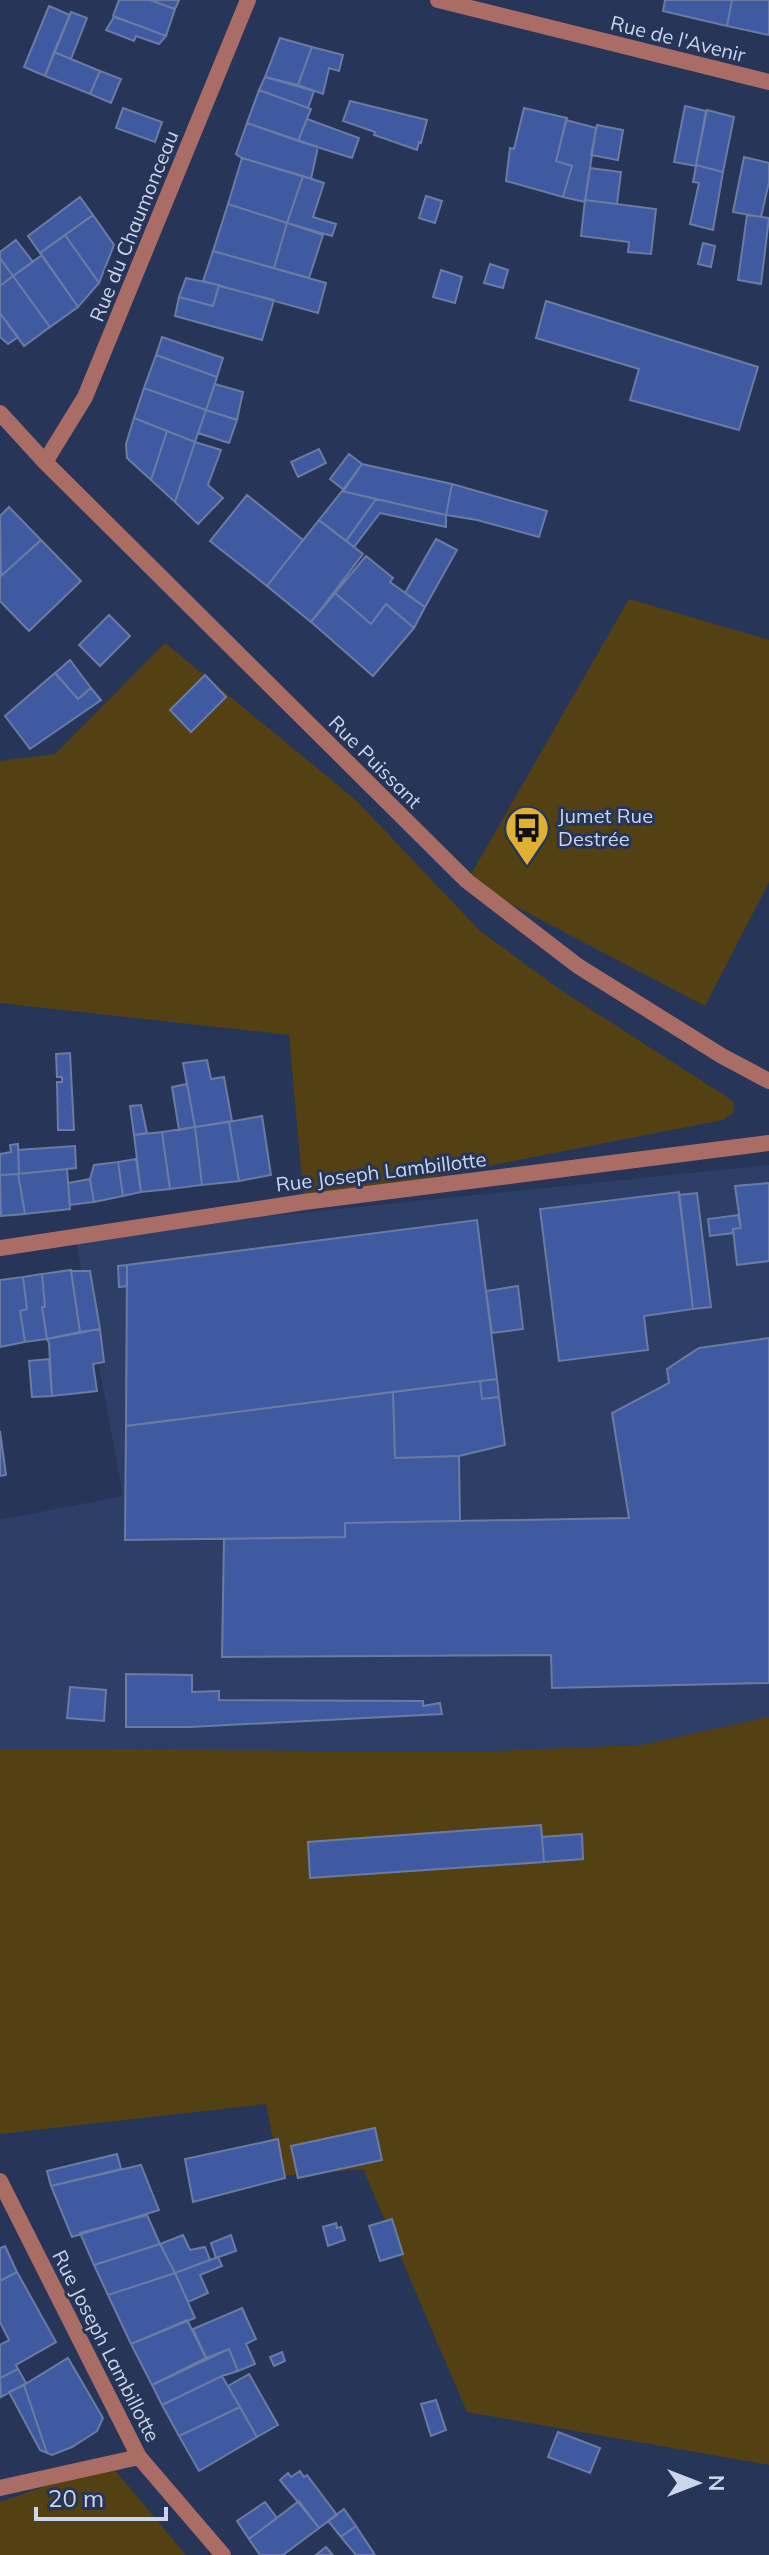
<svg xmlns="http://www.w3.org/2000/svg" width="769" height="2555" font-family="Mulish,sans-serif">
  <rect width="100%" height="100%" fill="#273558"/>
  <path fill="#2d3e67" d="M769 1165V1719L641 1745 160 1766 0 1756V1520L123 1496 75 1236Z"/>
  <path fill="#534114" d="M629 599 769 640V882L705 1006 467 881Z
    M165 643 357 801 479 930 559 989 733 1101 734 1112 723 1120 304 1202 289 1035 0 1003V761L55 754Z
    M769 1717V2465L467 2412 363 2169 280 2176 266 2104 0 2134V1749L474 1752 641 1745Z
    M110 2464 186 2555H0V2502Z"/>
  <path fill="#3f5aa1" stroke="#6a7ca3" stroke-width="2" d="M119 0H150L175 9 166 36 113 16Z
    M150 0H179L175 9Z
    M665 0H732L727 26 663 11Z
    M732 0H769V35L727 26Z
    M49 6 70 15 45 76 24 67Z
    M71 12 87 18 71 59 54 52Z
    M114 17 140 26 166 36 159 44 136 36 134 41 106 30Z
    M280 38 312 47 298 85 265 77Z
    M312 47 343 55 339 71 329 68 323 94 298 85Z
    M54 52 100 71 90 94 45 76Z
    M100 71 121 79 111 103 90 94Z
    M265 77 314 91 308 108 259 90Z
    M259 90 311 109 298 141 247 123Z
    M350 101 427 120 421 143 419 142 417 150 374 135 375 132 343 121Z
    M685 106 706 111 696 165 723 172 713 230 690 224 699 183 693 182 696 166 674 162Z
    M123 108 162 122 155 142 116 128Z
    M524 108 567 118 556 161 572 166 563 197 506 181 510 148 514 149Z
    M707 110 734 117 723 172 696 165Z
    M307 119 359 138 352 158 298 141Z
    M566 120 596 128 585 202 563 197 572 166 556 161Z
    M247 123 318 147 311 179 242 158 236 154Z
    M597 125 623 130 618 160 591 155Z
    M744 157 769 163V182L761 217 733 212Z
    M242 158 303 176 287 223 228 204Z
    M590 168 621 172 617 204 585 200Z
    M303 176 324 183 313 217 336 224 332 236 287 223Z
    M426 196 442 201 435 223 419 218Z
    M80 197 93 215 40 253 28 236Z
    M585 200 656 209 651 254 628 252 629 242 581 236Z
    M228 204 287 223 274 268 213 251Z
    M93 215 114 245 99 283 65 235Z
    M747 215 769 218 761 284 738 280Z
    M287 223 323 235 309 278 274 268Z
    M65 235 99 283 78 307 40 253Z
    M16 240 33 262 13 276 0 258V252Z
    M703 243 715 246 711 267 698 264Z
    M213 251 326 283 318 313 203 281Z
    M42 255 78 307 50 327 13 276Z
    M0 258 13 276 0 286Z
    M490 264 508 270 503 288 484 283Z
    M441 270 462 277 455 303 433 297Z
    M13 276 50 327 24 346 0 313V286Z
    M186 278 219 285 213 306 179 297Z
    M219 286 274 300 262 340 175 316 179 297 213 306Z
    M546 301 758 367 739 430 630 400 639 369 536 338Z
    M0 313 18 337 8 344 0 337Z
    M162 337 223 358 217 377 156 355Z
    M156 355 217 377 206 410 144 388Z
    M215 384 243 392 237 420 206 410Z
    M144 388 206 410 195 442 134 418Z
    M206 410 237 420 229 443 198 433Z
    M134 418 167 431 151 480 127 458 126 444Z
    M167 431 195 442 175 502 151 480Z
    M195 442 221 450 208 485 223 498 198 524 175 502Z
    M319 449 326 463 298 477 291 462Z
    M349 454 362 464 344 490 330 479Z
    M362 464 452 484 446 515 342 491Z
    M452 484 547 511 539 537 477 520 446 515Z
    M342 491 376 499 346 541 319 520Z
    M247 495 303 540 267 586 210 541Z
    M376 499 446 515V527L380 513 354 547 346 541Z
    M9 507 41 540 1 576 0 516Z
    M319 520 363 554 311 622 267 586Z
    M436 539 457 550 425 607 405 593Z
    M41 540 81 581 29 631 0 601V577Z
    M366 556 393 578 390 582 425 607 414 628 386 604 371 624 335 593Z
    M335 593 371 624 386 604 414 628 373 676 311 622Z
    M109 615 130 636 100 666 79 645Z
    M70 660 91 688 78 699 55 673Z
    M55 673 78 699 91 688 101 700 30 749 5 716Z
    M205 675 226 697 191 732 170 710Z
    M70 1053 74 1130H58L57 1082H62V1077H57L56 1054Z
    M207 1060 211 1079 224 1077 232 1121 195 1127 183 1063Z
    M187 1084 195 1127 179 1130 172 1087Z
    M141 1105 147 1133 134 1135 130 1106Z
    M262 1116 271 1175 239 1181 229 1122Z
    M229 1122 239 1181 202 1185 195 1127Z
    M195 1127 202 1185 170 1189 162 1132Z
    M162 1132 170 1189 141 1192 134 1135Z
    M18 1144 19 1174 0 1175V1154L11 1152 10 1145Z
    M75 1146 76 1168 19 1174 18 1150Z
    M136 1159 141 1192 123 1196 118 1162Z
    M118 1162 123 1196 94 1202 90 1179 94 1165Z
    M67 1169 70 1209 25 1214 18 1174Z
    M18 1174 25 1214 1 1216 0 1175Z
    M90 1179 94 1202 70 1205 68 1183Z
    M769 1183V1261L737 1265 733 1229 741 1228 735 1186Z
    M679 1192 693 1309 644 1316 648 1350 559 1361 540 1209Z
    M697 1193 711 1307 693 1309 679 1195Z
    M738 1215 741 1228 733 1229V1233L710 1236 708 1219Z
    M477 1220 497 1379 126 1426 127 1265Z
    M127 1265V1286L119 1287 118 1266Z
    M71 1270 80 1332 47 1339 42 1307H45L42 1274Z
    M71 1271H90L100 1329 80 1332Z
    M42 1274 45 1307H42L47 1339 25 1342 20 1311 27 1309 23 1277Z
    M23 1277 27 1309 20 1311 25 1342 0 1347V1280Z
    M518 1286 523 1329 492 1333 486 1291Z
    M100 1329 104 1362 93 1364 97 1391 52 1396 49 1343 47 1339Z
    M769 1338V1683L552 1688 551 1655 222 1657 224 1539 345 1537V1523L629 1518 612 1413 669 1383 667 1369 699 1348Z
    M49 1359 52 1396 32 1397 29 1361Z
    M497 1379 499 1397 482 1399 480 1381Z
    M480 1381 482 1399 499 1397 505 1445 459 1456 395 1458 393 1392Z
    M393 1392 395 1458 459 1456 460 1521 345 1523V1537L125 1540 126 1426Z
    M0 1431 6 1475 0 1476Z
    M126 1674 192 1675V1692L219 1691V1700L423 1701V1706L440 1703 442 1714 190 1727H126Z
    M70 1687 106 1690 104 1721 67 1718Z
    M541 1825 544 1862 310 1878 308 1842Z
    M582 1834 583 1859 544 1862 542 1837Z
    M375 2128 382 2160 298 2178 291 2146Z
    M278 2139 285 2178 193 2202 185 2159Z
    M117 2154 121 2169 51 2186 47 2171Z
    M141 2165 159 2210 72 2237 51 2186Z
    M147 2215 160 2244 94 2265 80 2233Z
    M392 2219 403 2254 380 2261 369 2226Z
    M336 2223 337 2228 341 2227 345 2240 328 2246 323 2227Z
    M183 2235 190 2250 205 2247 210 2260 175 2273 160 2244Z
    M231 2235 236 2251 216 2258 211 2243Z
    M160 2244 175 2273 108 2295 94 2265Z
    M5 2246 17 2272 0 2281V2248Z
    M218 2257 222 2266 200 2275 208 2293 188 2302 175 2273Z
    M17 2272 56 2342 16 2365 18 2369 0 2378V2345L9 2340 0 2322V2281Z
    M175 2273 195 2318 131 2344 108 2295Z
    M242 2308 256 2339 246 2344 255 2364 238 2371 229 2349 206 2358 193 2329Z
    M187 2320 206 2358 152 2385 131 2344Z
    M229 2349 238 2371 222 2376 162 2405 152 2385Z
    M282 2352 285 2361 274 2366 270 2357Z
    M68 2358 103 2418 97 2431 72 2447 52 2455 47 2453 24 2385Z
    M18 2369 26 2383 1 2397 0 2378Z
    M249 2374 278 2425 257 2437 228 2386Z
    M222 2376 240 2407 179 2436 162 2405Z
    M24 2385 47 2453 40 2450 9 2392Z
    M436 2400 446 2430 431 2436 421 2404Z
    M240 2407 257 2437 199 2471 179 2436Z
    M558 2432 600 2448 590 2473 548 2457Z
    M300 2471 304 2477 307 2475 337 2515 319 2528 280 2480 288 2473 291 2477Z
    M299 2501 319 2528 283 2555H260L249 2539Z
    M265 2502 277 2518 249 2539 237 2521Z
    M344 2509 356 2526 341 2537 328 2521Z
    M356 2526 375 2555H356L341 2537Z
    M326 2547 333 2555H316Z"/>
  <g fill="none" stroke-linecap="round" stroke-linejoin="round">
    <path stroke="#aa6d66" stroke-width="16" d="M438 0 769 82
      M0 413 45 462 467 881 578 966 722 1056 769 1081
      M45 462 85 397 248 0
      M0 1248 304 1202 769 1143
      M0 2181 139 2457 223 2555
      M0 2488 139 2457"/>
  </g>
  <defs>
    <g id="bus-pin" transform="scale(2.3)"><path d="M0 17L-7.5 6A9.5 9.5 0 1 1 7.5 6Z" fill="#e0b034" stroke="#273558"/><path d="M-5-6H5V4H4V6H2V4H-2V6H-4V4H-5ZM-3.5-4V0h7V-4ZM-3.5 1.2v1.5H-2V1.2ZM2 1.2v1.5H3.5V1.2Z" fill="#111"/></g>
  </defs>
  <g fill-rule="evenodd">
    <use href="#bus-pin" x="527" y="828"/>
  </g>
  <g text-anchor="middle" stroke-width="6" stroke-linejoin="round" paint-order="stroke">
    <g font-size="20" fill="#cbd5eb" stroke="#273558">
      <text transform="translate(678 39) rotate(14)" y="7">Rue de l'Avenir</text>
      <text transform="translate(134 226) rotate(-68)" y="7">Rue du Chaumonceau</text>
      <text transform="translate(375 762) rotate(45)" y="7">Rue Puissant</text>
      <text transform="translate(381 1172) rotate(-7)" y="7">Rue Joseph Lambillotte</text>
      <text transform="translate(106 2346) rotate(63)" y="7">Rue Joseph Lambillotte</text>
    </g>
    <g font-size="20" fill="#cbd5eb" stroke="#273558" text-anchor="start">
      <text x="558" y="823">Jumet Rue<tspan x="558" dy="23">Destrée</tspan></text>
    </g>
  </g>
  <g transform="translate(697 2483) rotate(90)" stroke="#273558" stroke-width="6" paint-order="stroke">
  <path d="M0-6L14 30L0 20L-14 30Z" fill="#cbd5eb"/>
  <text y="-12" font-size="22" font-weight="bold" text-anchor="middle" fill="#cbd5eb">N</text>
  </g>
  <path d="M36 2507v12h130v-12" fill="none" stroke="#cbd5eb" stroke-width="4"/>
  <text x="48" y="2507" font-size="24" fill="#cbd5eb" stroke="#273558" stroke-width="6" paint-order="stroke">20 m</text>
</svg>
